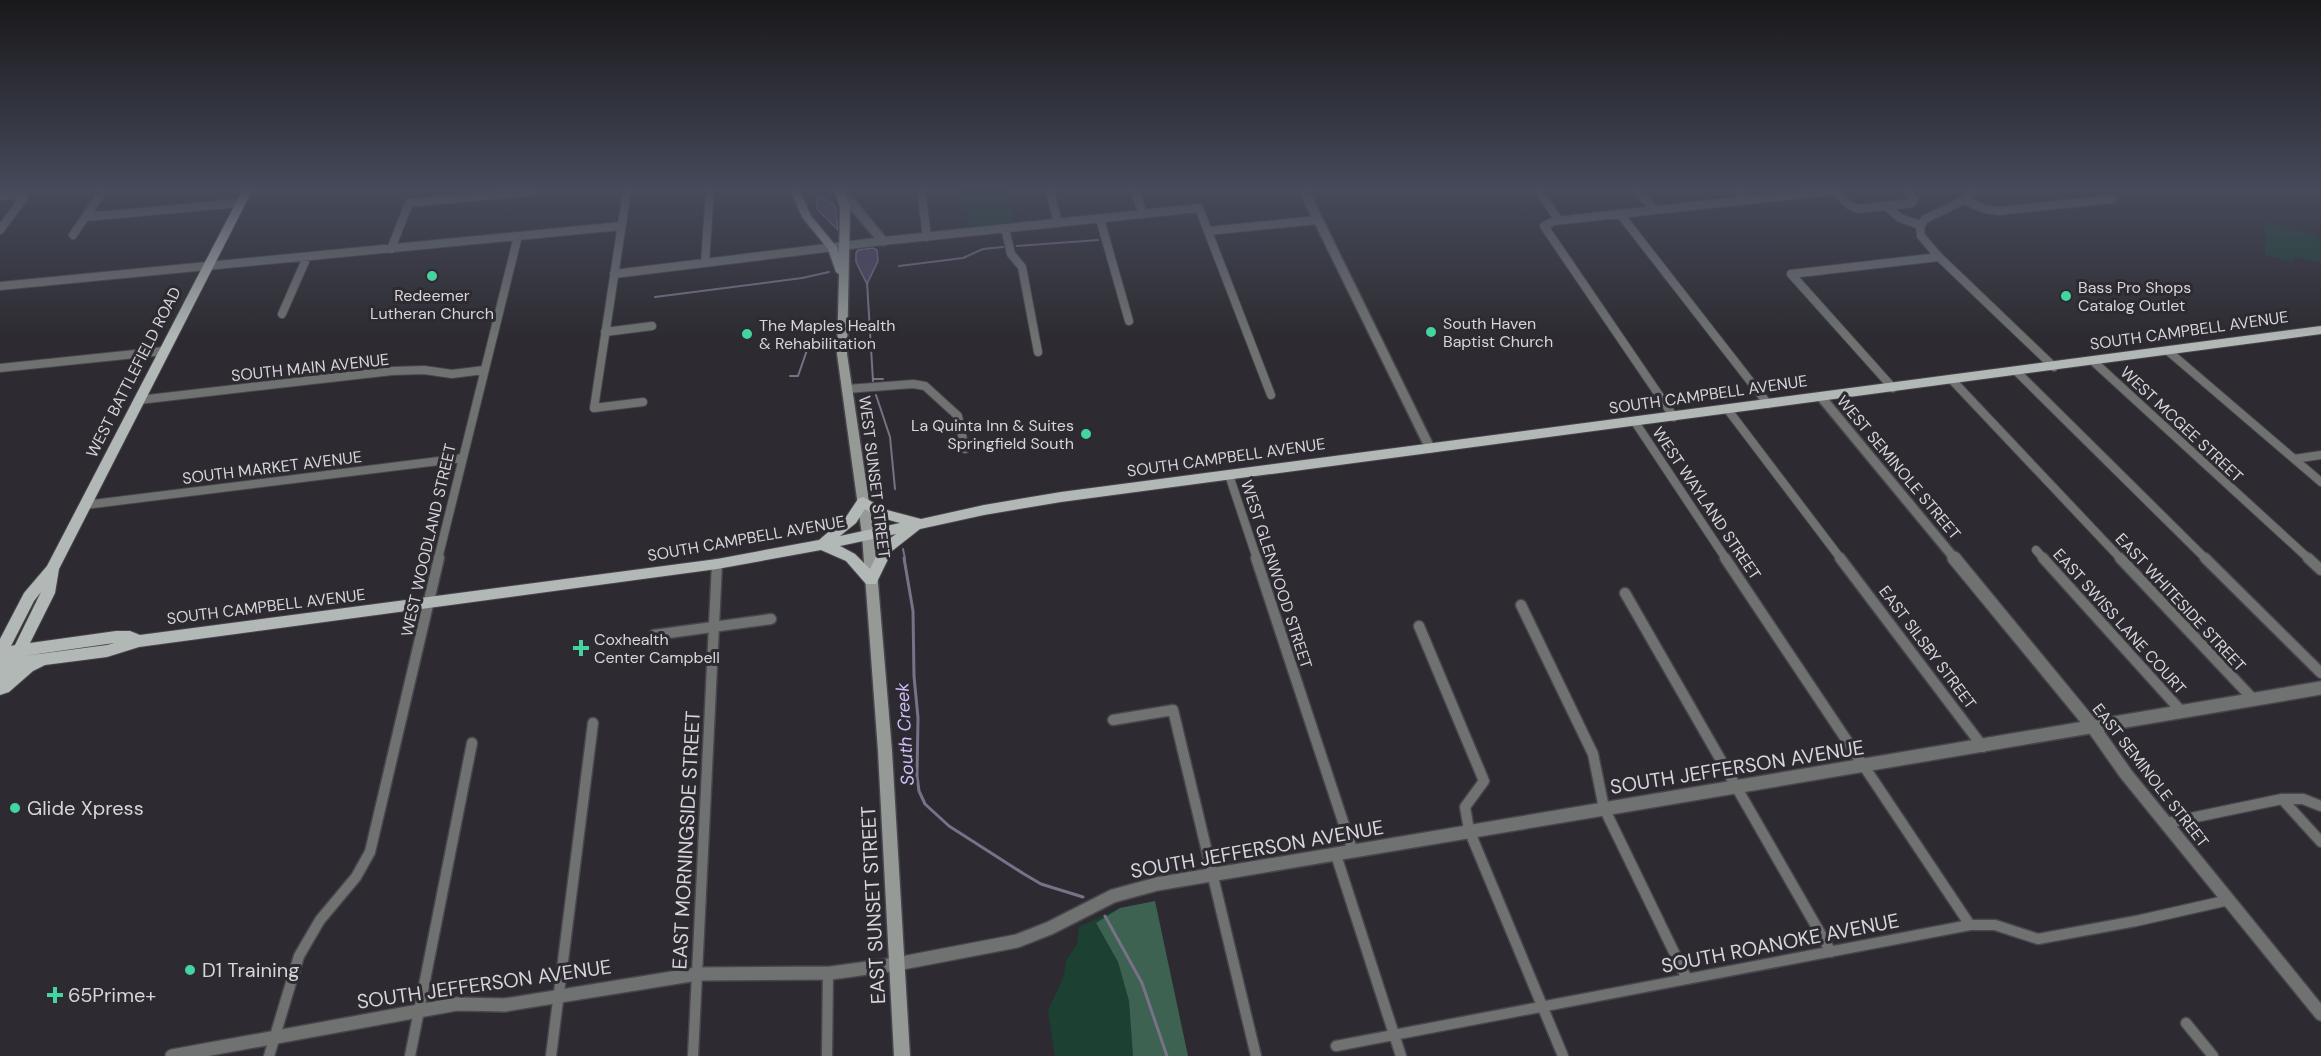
<svg xmlns="http://www.w3.org/2000/svg" width="2321" height="1056" font-family="'DM Sans',sans-serif">
  <rect width="100%" height="100%" fill="#2d2b31"/>
  <path fill="#1c4132" d="M963 191H1008L1015 225 969 230Z
    M2265 221 2318 236V240L2321 241V262L2294 257V262L2265 255Z
    M1120 908 1096 924 1118 962 1129 1001 1133 1056H1055L1048 1011 1064 976 1066 961 1077 944 1079 927Z"/>
  <path fill="#3d6251" d="M1155 901 1188 1056H1133L1129 1001 1118 962 1096 923 1120 908Z"/>
  <path fill="#4f4664" stroke="#787187" stroke-width="1.5" d="M818 194 835 206 838 230 817 209Z
    M873 248 877 250 878 261 867 284 856 262V253L858 250Z"/>
  <g fill="none" stroke-linecap="round" stroke-linejoin="round">
    <path stroke="#787187" stroke-width="2" d="M1017 246 1098 240
      M899 266 963 258 983 249 1003 247
      M867 282 873 381
      M655 297 802 278 829 272
      M805 331 814 332
      M790 376H798L816 324
      M873 379H883
      M876 395 890 437 895 489
      M903 549 905 559"/>
    <path stroke="#787187" stroke-width="3" d="M904 558 913 611 914 676 918 718 917 776 919 791 925 804 949 826 1024 874 1041 884 1083 897
      M1105 916 1142 983 1167 1056"/>
    <g stroke="#48464c" stroke-width="10">
      <path id="minor-far1" d="M627 191 594 408 643 402
        M921 191 927 237
        M1050 191 1058 223
        M1135 191 1143 214
        M1538 191 1559 220
        M1638 191 1654 210
        M1738 191 1747 200
        M1835 191 1849 205 1858 209 1912 203 1914 199 1906 191
        M1972 191 1964 200 1925 219 1920 227 1921 236 1939 257 2054 367
        M0 196 21 195 24 197 0 230
        M1964 200 1985 209 1999 211 2113 199
        M1887 207 1900 218 1920 225
        M1620 214 1768 404
        M86 217 240 203
        M1100 219 1129 321
        M1005 228 1011 254 1022 267 1038 352
        M1208 231 1318 220
        M73 235 103 191
        M391 249 409 203 536 191
        M705 263 710 191
        M614 274 883 241 1199 208 1271 395
        M1791 274 1893 388
        M1791 274 1939 257
        M0 286 621 226
        M282 314 307 257
        M605 332 652 326
        M2168 351 2321 482
        M2094 362 2309 559
        M0 368 164 351
        M2017 372 2206 559
        M1952 380 2121 559
        M847 389 913 384 925 386 958 416 965 449
        M139 400 392 371 424 370 452 374 484 370
        M1728 410 1841 559
        M1674 417 1544 226 1554 221 1831 191
        M1635 422 1726 559
        M2294 459 2321 455
        M1229 475 1257 559
        M85 505 463 458
        M2036 550 2044 559
        M438 559 518 236"/>
    </g>
    <g stroke="#48464c" stroke-width="13">
      <path id="minor" d="M1256 558 1353 852
        M1725 558 1970 925
        M1840 558 1983 747
        M2043 558 2182 712
        M2120 558 2253 699
        M2205 558 2321 673
        M2308 558 2321 570
        M1625 593 1831 952
        M1521 605 1593 754 1604 808 1687 979
        M1419 626 1484 781 1465 807 1469 830 1563 1056
        M654 635 771 619
        M1113 720 1173 710 1256 1056
        M2282 799 2321 842
        M2167 823 2282 799H2303L2321 806
        M1336 855 1401 1056
        M2186 1023 2213 1056
        M1336 1046 1970 925H1995L2038 939 2136 921 2229 900
        M269 1056 299 956 320 920 356 877 370 852 439 558
        M410 1056 472 743
        M551 1056 593 723
        M693 1056 717 564
        M827 1056 828 973"/>
    </g>
    <g stroke="#48464c" stroke-width="12">
      <path id="tertiary-far1" d="M841 191 883 241
        M1304 191 1430 448
        M1821 397 1955 559"/>
    </g>
    <g stroke="#48464c" stroke-width="16">
      <path id="tertiary" d="M1954 558 2093 727 2126 774 2321 1014
        M172 1056 457 1004 505 1005 697 974 831 973 897 964 1017 941 1050 928 1113 896 1157 884C1545 818 1933 755 2321 688"/>
    </g>
    <g stroke="#48464c" stroke-width="3">
      <path id="secondary" d="M791 191H800L811 216 836 246 839 252 840 208 835 191H844L850 208 847 354 874 535 892 751 910 1056H894L878 751 862 535 837 354 839 274 836 272 828 249 802 217Z"/>
    </g>
    <g stroke="#48464c" stroke-width="2">
      <path id="primary" d="M242 191H252L59 569 55 593 30 643 116 631H130L140 635 717 559 819 540 846 517 858 499 863 497 887 510 921 519 984 505 1061 492 2321 326V334L1061 502 984 515 920 529 892 551 876 584H866L846 561 821 550 717 569 139 647 107 657 45 665 33 671 9 692 0 695V659L8 658 0 659V639L24 593 47 566ZM865 509 878 517 900 523 840 536 856 523ZM896 534 882 544 870 569 855 554 840 546ZM41 592 15 645 11 646 34 601ZM114 643 107 645 24 656Z"/>
    </g>
    <use href="#minor-far1" stroke="#6f7271" stroke-width="8"/>
    <use href="#minor" stroke="#6f7271" stroke-width="10"/>
    <use href="#tertiary-far1" stroke="#6f7271" stroke-width="9"/>
    <use href="#tertiary" stroke="#6f7271" stroke-width="13"/>
    <use href="#secondary" fill="#959a97" fill-rule="evenodd"/>
    <use href="#primary" fill="#b2b8b5" fill-rule="evenodd"/>
  </g>
  <linearGradient id="sky" x2="0" y2="1"><stop stop-color="#19181b"/><stop offset="0.56" stop-color="#464a5a"/><stop offset="1" stop-color="#464a5a" stop-opacity="0"/></linearGradient>
  <rect width="2321" height="339" fill="url(#sky)"/>
  <g fill="#44d49f" stroke="#2d2b31" stroke-width="2">
    <circle cx="432" cy="276" r="6"/>
    <circle cx="2066" cy="296" r="6"/>
    <circle cx="1431" cy="332" r="6"/>
    <circle cx="747" cy="334" r="6"/>
    <circle cx="1086" cy="434" r="6"/>
    <path d="M578 639h6v6h6v6h-6v6h-6v-6h-6v-6h6z"/>
    <circle cx="15" cy="808" r="6"/>
    <circle cx="190" cy="970" r="6"/>
    <path d="M52 986h6v6h6v6h-6v6h-6v-6h-6v-6h6z"/>
  </g>
  <g text-anchor="middle" stroke-width="6" stroke-linejoin="round" paint-order="stroke">
    <g font-size="16" fill="#d6d5d8" stroke="#2d2b31" text-anchor="start">
      <text x="2078" y="293">Bass Pro Shops<tspan x="2078" dy="18">Catalog Outlet</tspan></text>
      <text x="432" y="301" text-anchor="middle">Redeemer<tspan x="432" dy="18">Lutheran Church</tspan></text>
      <text x="1443" y="329">South Haven<tspan x="1443" dy="18">Baptist Church</tspan></text>
      <text x="759" y="331">The Maples Health<tspan x="759" dy="18">&amp; Rehabilitation</tspan></text>
      <text x="1074" y="431" text-anchor="end">La Quinta Inn &amp; Suites<tspan x="1074" dy="18">Springfield South</tspan></text>
      <text x="594" y="645">Coxhealth<tspan x="594" dy="18">Center Campbell</tspan></text>
    </g>
    <g font-size="16" fill="#d6d5d8" stroke="#2d2b31">
      <text transform="translate(2189 330) rotate(-8)" y="6">SOUTH CAMPBELL AVENUE</text>
      <text transform="translate(310 367) rotate(-6)" y="6">SOUTH MAIN AVENUE</text>
      <text transform="translate(133 372) rotate(-63)" y="6">WEST BATTLEFIELD ROAD</text>
      <text transform="translate(1708 394) rotate(-8)" y="6">SOUTH CAMPBELL AVENUE</text>
      <text transform="translate(2182 424) rotate(43)" y="6">WEST MCGEE STREET</text>
      <text transform="translate(1226 457) rotate(-8)" y="6">SOUTH CAMPBELL AVENUE</text>
      <text transform="translate(272 467) rotate(-7)" y="6">SOUTH MARKET AVENUE</text>
      <text transform="translate(1899 467) rotate(50)" y="6">WEST SEMINOLE STREET</text>
      <text transform="translate(875 477) rotate(83)" y="6">WEST SUNSET STREET</text>
      <text transform="translate(1707 503) rotate(56)" y="6">WEST WAYLAND STREET</text>
      <text transform="translate(746 538) rotate(-10)" y="6">SOUTH CAMPBELL AVENUE</text>
      <text transform="translate(428 540) rotate(-77)" y="6">WEST WOODLAND STREET</text>
      <text transform="translate(1277 574) rotate(72)" y="6">WEST GLENWOOD STREET</text>
      <text transform="translate(2181 602) rotate(47)" y="6">EAST WHITESIDE STREET</text>
      <text transform="translate(266 606) rotate(-7)" y="6">SOUTH CAMPBELL AVENUE</text>
      <text transform="translate(2120 621) rotate(48)" y="6">EAST SWISS LANE COURT</text>
      <text transform="translate(1928 647) rotate(53)" y="6">EAST SILSBY STREET</text>
      <text transform="translate(2151 775) rotate(52)" y="6">EAST SEMINOLE STREET</text>
    </g>
    <g font-size="18" font-style="italic" fill="#cfbdf6" stroke="#2d2b31">
      <text transform="translate(905 734) rotate(-93)" y="6">South Creek</text>
    </g>
    <g font-size="20" fill="#d6d5d8" stroke="#2d2b31">
      <text transform="translate(1737 767) rotate(-9)" y="7">SOUTH JEFFERSON AVENUE</text>
      <text transform="translate(686 840) rotate(-87)" y="7">EAST MORNINGSIDE STREET</text>
      <text transform="translate(1257 849) rotate(-10)" y="7">SOUTH JEFFERSON AVENUE</text>
      <text transform="translate(873 905) rotate(-93)" y="7">EAST SUNSET STREET</text>
      <text transform="translate(1780 943) rotate(-11)" y="7">SOUTH ROANOKE AVENUE</text>
      <text transform="translate(484 984) rotate(-8)" y="7">SOUTH JEFFERSON AVENUE</text>
    </g>
    <g font-size="20" fill="#d6d5d8" stroke="#2d2b31" text-anchor="start">
      <text x="27" y="815">Glide Xpress</text>
      <text x="202" y="977">D1 Training</text>
      <text x="68" y="1002">65Prime+</text>
    </g>
  </g>
</svg>
